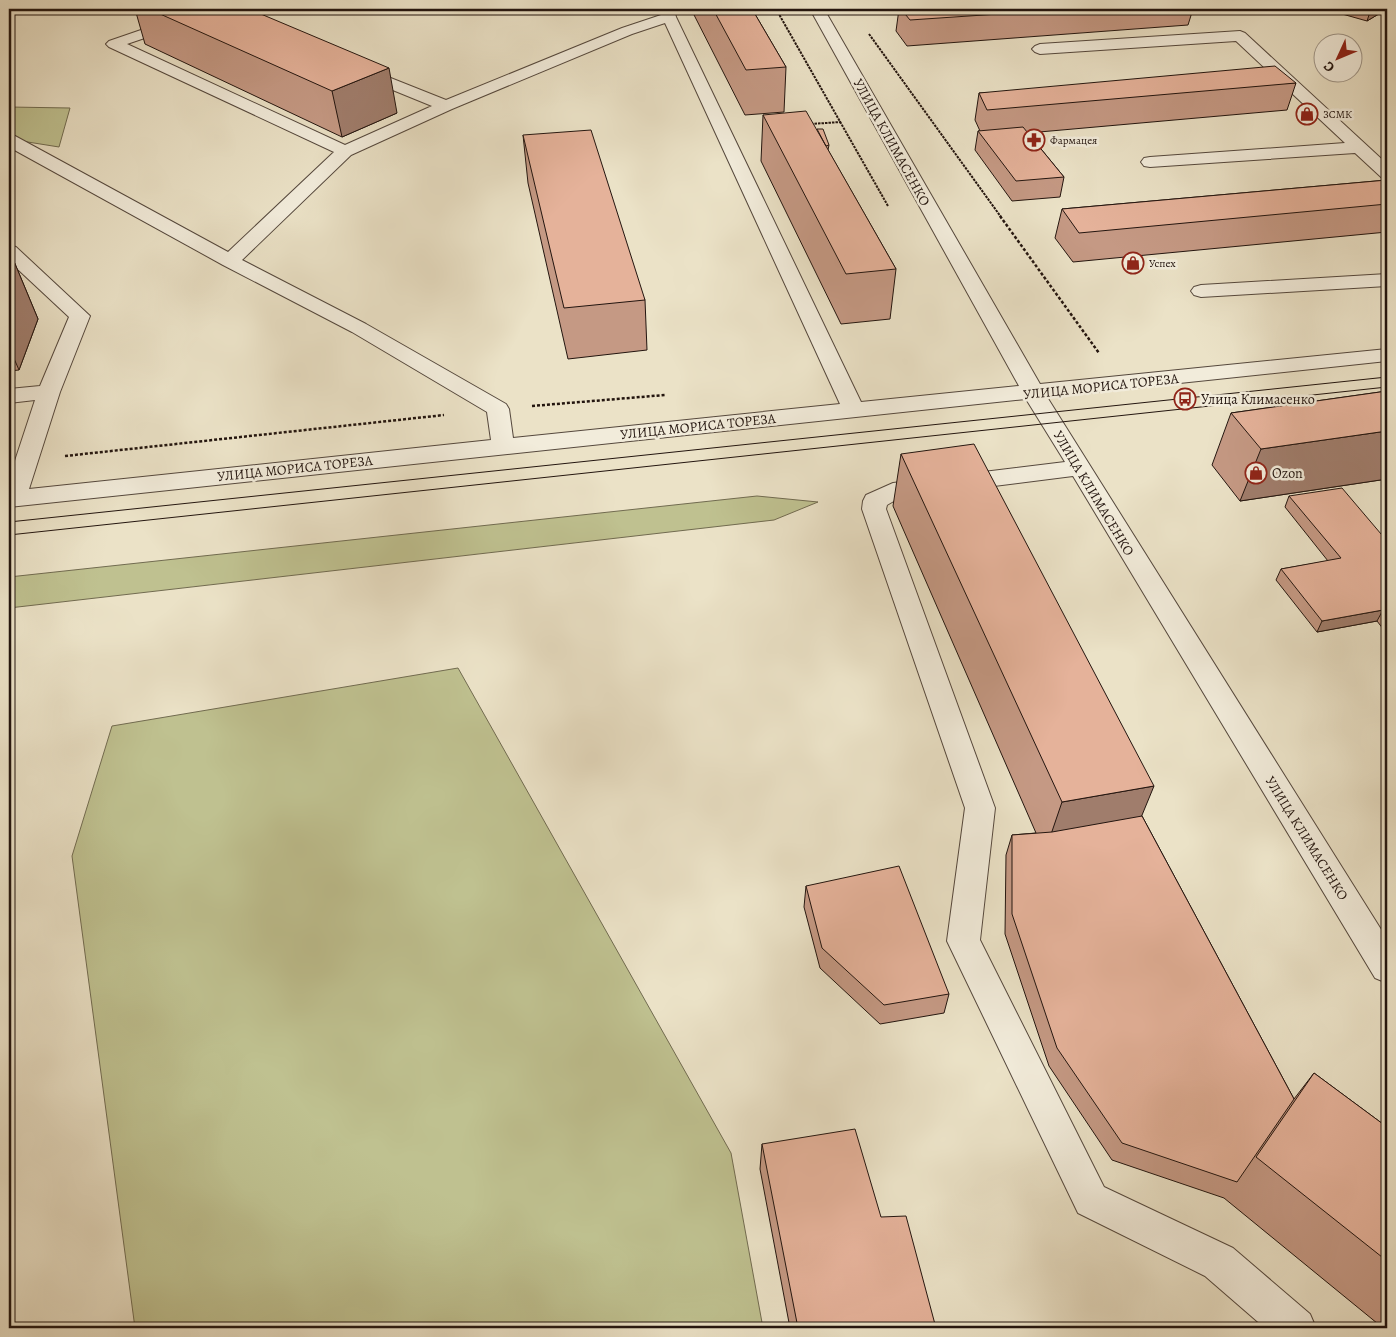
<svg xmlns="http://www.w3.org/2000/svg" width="1396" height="1337" font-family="Alegreya,serif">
  <rect width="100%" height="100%" fill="#ebe2c7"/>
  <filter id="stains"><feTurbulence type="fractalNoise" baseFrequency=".004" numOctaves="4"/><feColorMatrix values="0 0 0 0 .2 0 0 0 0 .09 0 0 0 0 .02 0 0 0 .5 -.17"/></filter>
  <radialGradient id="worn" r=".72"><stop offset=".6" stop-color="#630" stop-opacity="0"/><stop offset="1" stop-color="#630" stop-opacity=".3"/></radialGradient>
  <path fill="#bfc190" stroke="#716b50" d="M9 107 70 108 59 147 9 139Z
    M757 496 818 502 774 520 9 608V577Z
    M458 668 731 1153 763 1328H135L72 856 112 726Z"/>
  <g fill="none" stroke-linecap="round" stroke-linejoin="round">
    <g stroke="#55483d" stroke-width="2">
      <path id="minor" d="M660 9H674L676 17 861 402 1019 386 810 9H824L1040 384 1387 349V361L1047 397 1387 939V983L1375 978 1073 476 899 498 887 505 886 509 995 808 980 940 1104 1187 1233 1248 1310 1314 1316 1328H1265L1205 1276 1078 1213 947 941 965 808 862 509 863 501 866 495 893 483 1065 462 1026 399 9 507V479L35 400 9 403V389L40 386 69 317 9 261V245L16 247 90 316 60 392 29 489 491 440 487 412 352 332 223 265 9 147V135L15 136 228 252 334 152 109 47 106 44 109 41 173 19H183L185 22 183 25 127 44 345 145 432 106 351 73 349 70 351 67H363L446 100 622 28 661 15ZM665 23 840 404 513 438 509 409 506 404 366 324 242 260 351 155 452 109 632 34Z
        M1240 31 1245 33 1387 164V178L1381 177 1355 153 1150 167 1144 166 1141 162 1144 158 1150 157 1345 143 1236 41 1040 54 1035 52 1032 49 1035 46 1040 44Z
        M1387 274V286L1201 297 1194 295 1191 291 1194 287 1201 285Z"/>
    </g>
    <path stroke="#23150f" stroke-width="2" stroke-dasharray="2.5 1" stroke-linecap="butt" d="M776 9 888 206
      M869 34 1001 217
      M811 124 841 122"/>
    <path stroke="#23150f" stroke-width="2.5" stroke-dasharray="3 2" stroke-linecap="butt" d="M1000 216 1099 353
      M532 406 665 395
      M65 456 444 415"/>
    <use href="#minor" fill="#f2ecdb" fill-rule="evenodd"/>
    <path stroke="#23150f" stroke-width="1" d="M9 522 1387 377
      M9 535 1387 387"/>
  </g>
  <path fill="#c59984" stroke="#23150f" d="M135 9H249L397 113 342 137 145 44Z
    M691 9H752L786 67 784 112 745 115Z
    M899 9H1193L1188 25 907 46 896 31Z
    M1328 9H1387L1367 21 1328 10Z
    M1296 83 1287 110 1028 133 1064 177 1060 197 1012 201 975 150 978 131H980L975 120 979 93Z
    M763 115 829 145 828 150 896 269 890 319 841 324 761 161Z
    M523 135 645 300 647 350 568 359 528 183Z
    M1387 180V232L1073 262 1055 238 1062 209Z
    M9 259H13L38 319 19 370 9 371Z
    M1387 391V479L1240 501 1212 465 1231 413Z
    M901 454 1142 816 1294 1099 1314 1073 1387 1127V1328H1383L1224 1198 1112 1160 1049 1066 1005 934 1006 855 1012 835 1036 833 893 506Z
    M1289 496 1387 541V634L1377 621 1317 632 1276 580 1281 569 1328 561 1285 507Z
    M806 886 949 994 944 1013 880 1024 820 968 804 907Z
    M762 1144 881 1217 936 1328H790L760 1169Z"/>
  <path fill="#a07d6c" stroke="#23150f" d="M1371 9H1387L1367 21Z
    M389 68 397 113 342 137 332 91Z
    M13 259 38 319 19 370 9 347V269Z
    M1387 431V479L1240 501 1261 449Z
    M1383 610 1377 621 1317 632 1322 621Z
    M1154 786 1133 837 1045 852 1062 802Z"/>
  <path fill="#e5b29a" stroke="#23150f" d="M149 9H249L389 68 332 91Z
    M713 9H752L786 67 746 70Z
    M901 9H1072L910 20Z
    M1275 66 1296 83 987 110 979 93Z
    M806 111 896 269 846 274 763 115Z
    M1023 127 1064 177 1016 181 978 131Z
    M817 129H823L829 145 826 146Z
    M591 130 645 300 564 308 523 135Z
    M1387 180V204L1079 233 1062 209Z
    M9 259H13L9 269Z
    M1387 391V431L1261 449 1231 413Z
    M974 444 1154 786 1062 802 901 454Z
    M1342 488 1387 541V616L1383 610 1322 621 1281 569 1341 558 1289 496Z
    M1142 816 1294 1099 1237 1182 1122 1143 1057 1048 1012 914V835L1052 832Z
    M899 866 949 994 884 1005 822 948 806 886Z
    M1314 1073 1387 1127V1261L1256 1157Z
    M855 1129 881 1217 906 1216 936 1328H798L762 1144Z"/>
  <defs>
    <g id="shop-ring" transform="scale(1.125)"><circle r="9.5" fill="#f2ecdb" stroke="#8f2418" stroke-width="1.5"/><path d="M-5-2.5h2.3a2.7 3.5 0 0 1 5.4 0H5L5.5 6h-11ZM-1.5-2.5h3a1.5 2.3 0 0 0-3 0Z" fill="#8f2418"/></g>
    <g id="pharmacy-ring" transform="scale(1.125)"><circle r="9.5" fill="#f2ecdb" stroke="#8f2418" stroke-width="1.5"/><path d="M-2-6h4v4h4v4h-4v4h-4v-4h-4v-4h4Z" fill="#8f2418"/></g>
    <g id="bus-ring" transform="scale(1.125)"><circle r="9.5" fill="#f2ecdb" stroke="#8f2418" stroke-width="1.5"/><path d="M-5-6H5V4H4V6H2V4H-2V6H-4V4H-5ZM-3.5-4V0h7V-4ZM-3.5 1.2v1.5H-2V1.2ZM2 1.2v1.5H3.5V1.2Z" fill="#8f2418"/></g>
  </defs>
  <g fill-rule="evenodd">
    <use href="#shop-ring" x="1307" y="114"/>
    <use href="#pharmacy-ring" x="1034" y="140"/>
    <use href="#shop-ring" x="1133" y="263"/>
    <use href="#bus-ring" x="1185" y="399"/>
    <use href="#shop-ring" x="1256" y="473"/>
  </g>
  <g text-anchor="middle" stroke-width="5" stroke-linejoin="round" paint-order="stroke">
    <g font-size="11" fill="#23150f" stroke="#f2ecdb" text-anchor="start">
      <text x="1323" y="118">ЗСМК</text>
      <text x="1050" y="144">Фармацея</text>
      <text x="1149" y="267">Успех</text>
    </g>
    <g font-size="14" fill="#23150f" stroke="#f2ecdb">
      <text transform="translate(892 142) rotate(61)" y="5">УЛИЦА КЛИМАСЕНКО</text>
      <text transform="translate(1101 386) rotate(-6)" y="5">УЛИЦА МОРИСА ТОРЕЗА</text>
      <text transform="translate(698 426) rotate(-6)" y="5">УЛИЦА МОРИСА ТОРЕЗА</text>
      <text transform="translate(295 468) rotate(-6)" y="5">УЛИЦА МОРИСА ТОРЕЗА</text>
      <text transform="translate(1094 493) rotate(59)" y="5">УЛИЦА КЛИМАСЕНКО</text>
      <text transform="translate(1307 838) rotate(58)" y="5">УЛИЦА КЛИМАСЕНКО</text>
    </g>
    <g font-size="14" fill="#23150f" stroke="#f2ecdb" text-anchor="start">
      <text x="1201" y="404">Улица Климасенко</text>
      <text x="1272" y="478">Ozon</text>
    </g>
  </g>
  <rect width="1396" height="1337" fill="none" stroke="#ebe2c7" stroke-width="30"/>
  <rect x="10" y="10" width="1376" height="1317" fill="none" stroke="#23150f" stroke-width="2.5"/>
  <rect x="15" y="15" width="1366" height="1307" fill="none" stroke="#23150f"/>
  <g transform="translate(1338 58) rotate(226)"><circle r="24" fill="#f2ecdb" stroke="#9f9689"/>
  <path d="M0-4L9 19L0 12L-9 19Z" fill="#8f2418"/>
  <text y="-8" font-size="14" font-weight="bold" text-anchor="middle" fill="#23150f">С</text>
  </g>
  <rect width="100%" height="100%" filter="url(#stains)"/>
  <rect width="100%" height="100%" fill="url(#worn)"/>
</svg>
